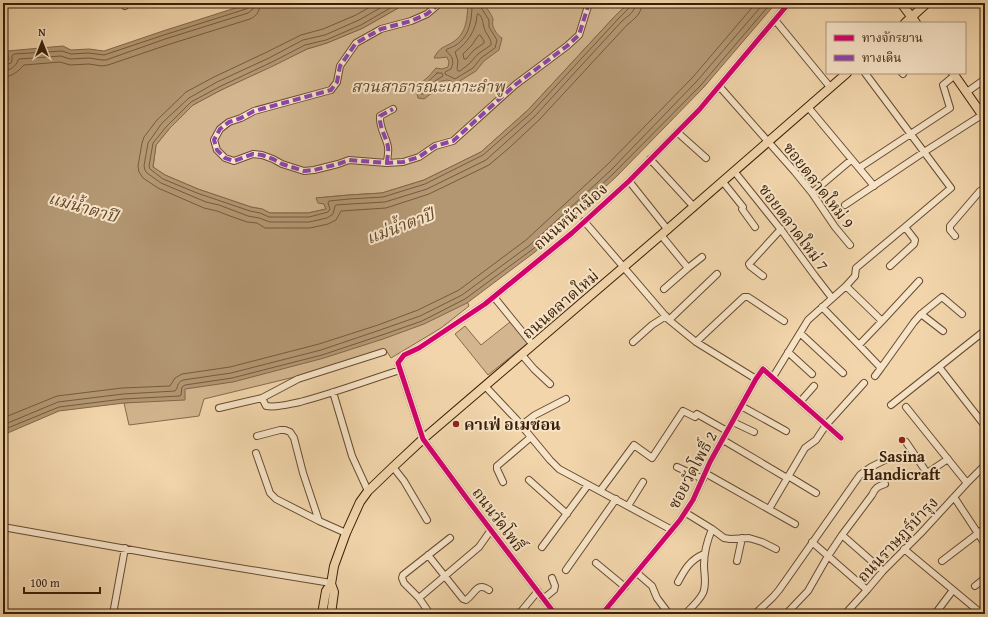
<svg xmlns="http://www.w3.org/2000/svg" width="988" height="617" font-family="'Gentium Book Plus','Noto Serif Thai',serif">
  <rect width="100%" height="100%" fill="#f2d5ab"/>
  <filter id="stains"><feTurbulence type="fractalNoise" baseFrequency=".005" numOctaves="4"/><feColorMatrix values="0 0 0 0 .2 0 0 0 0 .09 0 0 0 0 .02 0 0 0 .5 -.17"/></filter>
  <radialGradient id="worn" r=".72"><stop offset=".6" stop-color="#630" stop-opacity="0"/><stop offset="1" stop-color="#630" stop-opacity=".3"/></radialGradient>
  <path fill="#d3b68f" stroke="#866a4a" d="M407 3H629L616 15 528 110 481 152 424 180 382 193 349 195 316 198 324 204 326 209 308 213H270L262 209 251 207 198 189 165 175 153 167 156 145 169 129 193 105 221 90 307 49 327 43 363 28Z
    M466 298 469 306 441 328 391 358 386 350 311 373 204 399 199 416 129 425 124 403 182 397 181 385Z
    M510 322 528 343 488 375 455 334 465 326 481 345Z"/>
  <path fill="#b39773" stroke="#826747" d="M251 3H407L363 28 327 43 307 49 273 66 221 90 193 105 169 129 156 145 153 167 165 175 198 189 251 207 262 209 270 213H308L326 209 324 204 318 203 316 198 349 195 382 193 424 180 481 152 528 110 616 15 629 3H776L704 87 617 176 535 252 467 303 424 324 383 339 324 358 233 382 185 389V400L124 403 59 411 3 435V62L9 60 7 51 63 46 71 50 89 49 104 51 163 31Z
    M468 3H483C486 7 492 15 493 19 493 21 492 24 493 26 494 30 498 36 502 38L499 50 484 61 476 71 455 84H452L451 81 447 80 442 81 438 84 437 89 424 99 418 98C414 85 421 84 429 76 431 74 433 71 436 68L442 69 448 67 449 62 447 57 439 58H434C440 46 444 48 453 42 467 33 467 18 468 3Z"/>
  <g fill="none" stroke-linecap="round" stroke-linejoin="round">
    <path stroke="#765b3c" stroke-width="1" d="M377 3 356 15 323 29 301 35 267 52 214 77 186 92 157 120 144 137 142 143 138 166 139 172 143 178 158 188 204 208 217 211 230 216 247 222 257 223 265 228H310L328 224 336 220 341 211 386 208 429 194 489 165 509 148 539 120 627 25C634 19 642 14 642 3
      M389 3 359 20 325 35 303 40 269 58 217 82 189 98 162 123 148 143 144 166 145 170 147 173 161 183 206 202 219 205 248 216 259 218 270 222H309L327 218 333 214 335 206 336 205 350 204 385 202 427 189 486 160 535 116 622 21C628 16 636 11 636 3
      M399 3 361 25 326 40 305 45 272 62 219 87 191 102 166 127 153 143 149 166 150 169 163 179 197 193 250 211 260 213 269 217H309L328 212 330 209 328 203 329 201 349 199 383 197 425 184 483 155 531 113 619 18 630 7 631 3
      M472 3C472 19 470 36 456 45 453 47 450 48 447 49L446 51C447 52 449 53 450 55 454 59 453 64 451 69L445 72V74L455 79 473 68 481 58 495 48 497 40 489 27V20L480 6V3
      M478 14 480 15C484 22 482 21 484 27 485 34 492 38 491 45L478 54 469 64 460 71H458L457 69 458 61 455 52C467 43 476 31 477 16Z
      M480 35 484 41V43L474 50 466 59H464L463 54 472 45 478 36Z
      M3 66 11 63 12 60V56L14 54 62 51 71 54 89 53 104 55 164 35 246 9 249 7V3
      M3 71C10 70 16 67 18 60L19 59 61 56 70 59 89 58 102 60H106L165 39 248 13 253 9 254 3
      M437 73H442L443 76 435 81 433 87 423 94H421L420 92C422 85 432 79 437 73Z
      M3 77C14 76 17 72 24 65L60 62 70 65 89 64 102 66 108 65 167 45 250 19C257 16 260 11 260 3
      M3 418 57 396 122 388 170 386 175 378 182 374 230 367 319 344 378 325 418 310 459 290 526 240 607 165 693 77 756 3
      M3 425 58 402 123 394 175 391C179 387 176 383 183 380L231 373 321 350 380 330 420 316 462 295 530 245 611 170 697 81 764 3
      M3 430 59 407 123 399 180 396 181 395 182 387 185 385 232 378 322 355 382 335 422 321 465 299 533 249 614 173 701 85 771 3"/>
    <g stroke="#674c2f" stroke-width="8">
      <path id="minor" d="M123 3 125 6
        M440 3 427 14 411 21 381 29 356 43 340 66 337 82 331 90 254 111 241 118 229 122 220 129 214 140 217 150 225 158 234 161 253 154 262 155 273 159 282 164 304 171 314 170 338 164 349 160 387 163 403 162 419 157 435 146 453 141 515 85 567 46 579 35 589 3
        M775 20 830 87
        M865 73 951 188 905 227 915 240 914 244 890 266
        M902 73 903 74
        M719 86 795 172 812 193 835 227 850 245
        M967 92 985 79
        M808 107 874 186
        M677 132 706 158
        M650 159 694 207
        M387 163C387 158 389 152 388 147 386 136 379 128 380 116L393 109
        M859 168 950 108 943 85 955 75
        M734 171 782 231 815 276 832 298
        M629 181 668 230
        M723 182 743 207 742 209 755 227
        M812 193 851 160
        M845 205 924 152 985 113
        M584 221 669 320 696 342 756 379
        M661 235 688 268
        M955 236 950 230V226L980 191 982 190 985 192
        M763 276 750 266 749 264 781 229
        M846 286 855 276 856 268 862 263 905 227
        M664 289 688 268 702 257
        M494 297 533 345
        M921 314 943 331
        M669 320 717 274
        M882 321 919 281
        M800 333 843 373
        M633 342 652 325 666 316
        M696 342 744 297H748L784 321
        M859 345 881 368 914 322 921 314 942 297 962 314
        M788 352 812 374
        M522 355 534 369 550 384
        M939 367 985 426
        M875 376 881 368
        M773 377 808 320 846 286 882 321 859 345 822 307
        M485 386 516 419 550 460 559 469 672 530
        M333 392 352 456 368 491
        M262 398 298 379 383 352
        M800 402 814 386
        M891 405 983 332 985 329
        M741 406 786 431
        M906 407 967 483
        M219 408 262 398 266 406C278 408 289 404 300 402 334 393 366 381 400 370
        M733 422 754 432
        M522 425 535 415 566 399
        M257 436 280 430H285L290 432 294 438 303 473 319 521
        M723 440 787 478
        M906 442 927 473 948 459
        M256 453 270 493 276 499 319 521 346 533
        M393 467 404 481 427 520
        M677 467 703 479
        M705 473 795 524
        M788 476 816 493
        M529 480 567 514
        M503 482 497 469V466L531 437
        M600 491 634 445 652 458 683 411 695 417 697 414 727 431
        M954 497 985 544
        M628 506 643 482
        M769 509 805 448 816 440 826 425 864 383
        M3 527 160 555 331 583
        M712 529 724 538 730 539 749 538 762 542 776 549
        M842 535 883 571
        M812 542 867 590
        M542 547 588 485
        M904 549 982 614
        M428 555 463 599 466 600C475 594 477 581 489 590
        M737 561 742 538
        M942 561 985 528
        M596 563 625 587
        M566 570 616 499
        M637 573 652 586 657 598 669 614
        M678 582C685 569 690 560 704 554
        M975 586 985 578
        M419 598 479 547 491 530
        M543 599 554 590 555 586 552 578
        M113 614 125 548
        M430 614 419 598 404 583 402 578 403 575 450 538
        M519 614 538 591
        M555 614 468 500 423 439 398 363 404 355 419 348 485 304 572 233 629 181 699 110 789 3
        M602 614 680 520 693 500 710 462 756 379 763 369 841 438
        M685 614C691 608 699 601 703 593 707 584 704 575 704 565 704 553 707 541 712 529L686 513
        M755 614 773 597 779 590 860 475 871 467 885 460
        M786 614 808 591 828 556 842 535 872 495C875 488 878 486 885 484
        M845 614 867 590 883 571 921 533 967 483 985 465
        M935 614 953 590"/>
    </g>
    <g stroke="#391f06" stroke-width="10">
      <path id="major" d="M901 3 916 23
        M905 23 927 3
        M953 73 985 119
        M331 584 334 592 331 614
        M322 614 326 591 331 584 334 566 346 533 360 502 368 491 393 467 423 439 661 235 847 73"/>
    </g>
    <use href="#minor" stroke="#f7e4c8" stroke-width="6"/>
    <use href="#major" stroke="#f2d5ab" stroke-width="8"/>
    <path stroke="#8e44ad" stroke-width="4" stroke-dasharray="8 4" stroke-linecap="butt" d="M440 3 427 14 411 21 381 29 356 43 340 66 337 82 331 90 254 111 241 118 229 122 220 129 214 140 217 150 225 158 234 161 253 154 262 155 273 159 282 164 304 171 314 170 338 164 349 160 387 163 403 162 419 157 435 146 453 141 515 85 567 46 579 35 589 3
      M387 163C387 158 389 152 388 147 386 136 379 128 380 116L393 109"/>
    <g stroke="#f7e4c8" stroke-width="8">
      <path id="cycleway" d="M555 614 468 500 423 439 398 363 404 355 419 348 485 304 572 233 629 181 699 110 789 3
        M602 614 680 520 693 500 710 462 756 379 763 369 841 438"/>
    </g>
    <use href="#cycleway" stroke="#d6006c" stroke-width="5"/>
  </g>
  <g fill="#8f2418" stroke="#f7e4c8" stroke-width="1.5">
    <circle cx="456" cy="424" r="4"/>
    <circle cx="902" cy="440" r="4"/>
  </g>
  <g text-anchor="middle" stroke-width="4" stroke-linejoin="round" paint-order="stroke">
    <g font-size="16" font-style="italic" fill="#604528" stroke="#f7e4c8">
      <text x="428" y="92">สวนสาธารณะเกาะลำพู</text>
    </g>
    <g font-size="16" fill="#391f06" stroke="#f7e4c8">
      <text transform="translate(819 185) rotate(52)" y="6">ซอยตลาดใหม่ 9</text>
      <text transform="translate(570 216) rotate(-41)" y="6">ถนนหน้าเมือง</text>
      <text transform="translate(794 227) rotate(53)" y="6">ซอยตลาดใหม่ 7</text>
      <text transform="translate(560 304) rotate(-41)" y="6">ถนนตลาดใหม่</text>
      <text transform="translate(692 470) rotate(-62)" y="6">ซอยวัดโพธิ์ 2</text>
      <text transform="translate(499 519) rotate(53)" y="6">ถนนวัดโพธิ์</text>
      <text transform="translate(897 539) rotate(-47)" y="6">ถนนราษฎร์บำรุง</text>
    </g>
    <g font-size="16" font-weight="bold" fill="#391f06" stroke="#f7e4c8" text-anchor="start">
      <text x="464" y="430">คาเฟ่ อเมซอน</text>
      <text x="902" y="462" text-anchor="middle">Sasina<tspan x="902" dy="18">Handicraft</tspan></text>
    </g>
    <g font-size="17" font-style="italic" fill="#64492c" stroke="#f7e4c8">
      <text transform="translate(83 207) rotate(16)" y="6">แม่น้ำตาปี</text>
      <text transform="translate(400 226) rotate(-21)" y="6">แม่น้ำตาปี</text>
    </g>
  </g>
  <rect width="988" height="617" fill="none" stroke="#f2d5ab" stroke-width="16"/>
  <rect x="4" y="4" width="980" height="609" fill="none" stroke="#391f06" stroke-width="2"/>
  <rect x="8" y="8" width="972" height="601" fill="none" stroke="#391f06"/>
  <rect x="826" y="22" width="140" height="52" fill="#f7e4c8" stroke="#ab957a"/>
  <rect x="834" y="35" width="20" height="6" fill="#d6006c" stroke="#ab957a"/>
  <text x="862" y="42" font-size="12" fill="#391f06">ทางจักรยาน</text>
  <rect x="834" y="55" width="20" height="6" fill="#8e44ad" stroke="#ab957a"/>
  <text x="862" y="62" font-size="12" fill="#391f06">ทางเดิน</text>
  <g transform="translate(42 42)" stroke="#f7e4c8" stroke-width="3" paint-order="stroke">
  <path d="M0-3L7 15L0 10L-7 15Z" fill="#391f06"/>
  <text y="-6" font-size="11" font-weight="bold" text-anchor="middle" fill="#391f06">N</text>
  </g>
  <path d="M24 587v6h76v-6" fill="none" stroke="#391f06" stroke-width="2"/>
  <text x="30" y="587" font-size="12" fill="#391f06" stroke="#f7e4c8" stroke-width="3" paint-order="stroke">100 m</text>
  <rect width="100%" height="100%" filter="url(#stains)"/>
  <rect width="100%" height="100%" fill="url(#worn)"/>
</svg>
